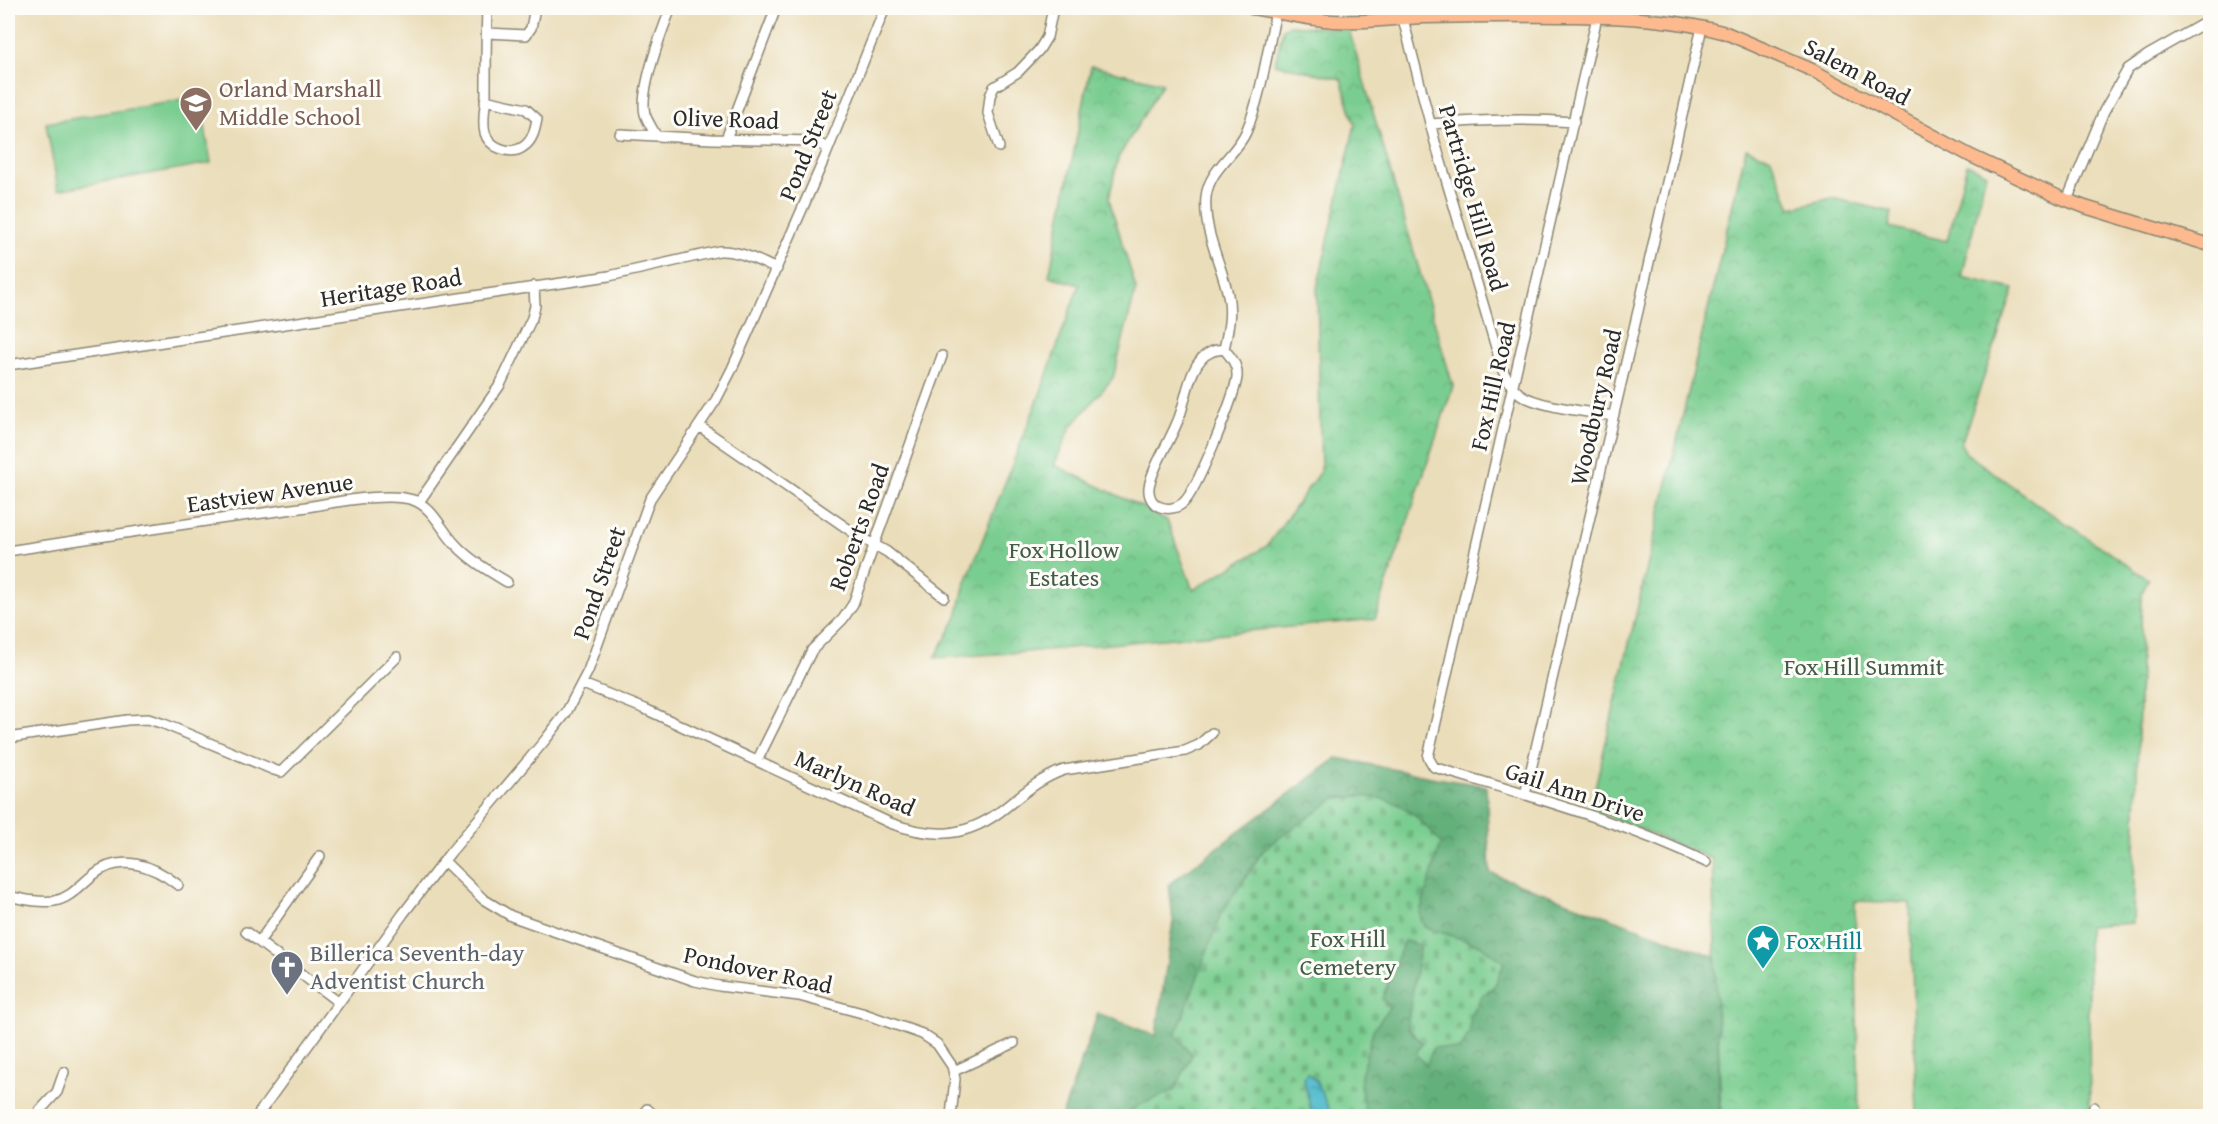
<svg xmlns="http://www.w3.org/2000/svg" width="2218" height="1124" font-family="'Gentium Book Plus',serif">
  <defs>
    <pattern id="forest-crowns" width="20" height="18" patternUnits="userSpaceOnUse" patternTransform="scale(1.5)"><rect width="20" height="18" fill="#63b07a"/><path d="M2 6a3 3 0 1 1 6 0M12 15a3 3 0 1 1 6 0" fill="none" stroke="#528f64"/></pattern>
    <pattern id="cemetery-stones" width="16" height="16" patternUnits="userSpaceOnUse" patternTransform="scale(1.5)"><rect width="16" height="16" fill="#7acd90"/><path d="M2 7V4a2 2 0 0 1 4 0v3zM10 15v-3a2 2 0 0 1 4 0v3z" fill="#6ab07c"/></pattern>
    <pattern id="park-crowns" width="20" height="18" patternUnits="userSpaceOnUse" patternTransform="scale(1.5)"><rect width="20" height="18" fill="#7acd90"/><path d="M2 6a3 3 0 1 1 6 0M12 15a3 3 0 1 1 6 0" fill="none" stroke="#6ab07c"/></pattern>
    <pattern id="water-ripples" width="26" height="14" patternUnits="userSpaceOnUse" patternTransform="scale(1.5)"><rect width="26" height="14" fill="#50bbcc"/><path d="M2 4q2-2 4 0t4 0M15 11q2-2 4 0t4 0" fill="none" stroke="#4398a6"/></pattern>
  </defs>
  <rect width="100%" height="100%" fill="#fdfcf7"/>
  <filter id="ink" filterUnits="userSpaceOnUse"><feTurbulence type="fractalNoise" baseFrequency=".0167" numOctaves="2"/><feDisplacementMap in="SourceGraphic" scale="12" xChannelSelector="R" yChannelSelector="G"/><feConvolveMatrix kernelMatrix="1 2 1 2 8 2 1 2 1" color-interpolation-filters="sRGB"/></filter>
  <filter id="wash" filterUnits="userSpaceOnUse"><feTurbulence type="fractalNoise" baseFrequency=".008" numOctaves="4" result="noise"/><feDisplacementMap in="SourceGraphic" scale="24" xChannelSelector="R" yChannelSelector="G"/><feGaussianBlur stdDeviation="1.35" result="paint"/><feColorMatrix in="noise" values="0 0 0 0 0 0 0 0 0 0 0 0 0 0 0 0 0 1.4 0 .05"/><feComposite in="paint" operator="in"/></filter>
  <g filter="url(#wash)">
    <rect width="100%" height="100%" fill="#eaddb9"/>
    <path fill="#7acd90" stroke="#527c5e" stroke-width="1.5" d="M200 97 211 163 58 190 46 123Z"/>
    <path fill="url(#forest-crowns)" stroke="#476e52" stroke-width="1.5" d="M1337 758 1436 778 1486 786 1490 873 1716 957 1720 1116H1062L1098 1013 1156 1036 1173 921 1169 884Z"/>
    <path fill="url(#cemetery-stones)" stroke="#527c5e" stroke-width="1.5" d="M1358 796C1401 797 1414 813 1441 843L1420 912 1424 927 1480 945 1504 963 1495 985 1481 997 1470 1020V1031L1460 1050 1434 1047 1426 1065 1416 1054 1422 1043 1407 1027 1420 945 1404 941 1382 999 1389 1008 1373 1030 1364 1063 1360 1085 1366 1116H1126L1133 1108 1175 1090 1192 1055 1176 1035 1221 914 1265 848 1336 798Z"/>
    <path fill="url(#park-crowns)" stroke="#527c5e" stroke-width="1.5" d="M1289 25 1349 30 1453 386 1375 619 1025 652 935 658 957 617 964 587 1040 394 1079 285 1049 276 1091 66 1163 83 1118 158 1109 199 1136 289 1113 378 1071 427 1054 465 1150 511 1157 517 1167 520 1193 590 1267 546 1321 470 1317 288 1355 125 1341 79 1275 64 1283 29Z
      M1746 148 1771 158 1791 208 1832 198 1892 212 1889 227 1947 241 1967 164 1986 173 1962 277 2014 289 1961 444 1966 453 2040 506 2148 579 2142 594 2133 923 2088 926 2090 1116H1917L1910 903 1855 901 1859 1116H1721L1712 859 1590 809Z"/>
    <path fill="url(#water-ripples)" stroke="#3e737c" stroke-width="1.5" d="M1307 1073 1316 1081 1332 1116H1312L1304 1079Z"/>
  </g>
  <g filter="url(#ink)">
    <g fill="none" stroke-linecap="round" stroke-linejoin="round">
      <g stroke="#8a8472" stroke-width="12">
        <path id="minor" d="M1597 17 1428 757 1434 767C1525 795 1619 820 1706 862
          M1403 19 1435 142 1503 371C1507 379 1512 388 1520 394 1538 407 1590 412 1613 416
          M487 33 526 35 531 28 535 8
          M485 100 526 109 537 119C535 129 533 141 523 147 510 156 489 147 485 133 482 122 485 107 486 96 486 66 486 37 487 8
          M1431 124C1479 120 1525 118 1574 122
          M620 134 712 139 814 141 828 148
          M656 136C653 129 647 121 645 114 639 92 662 30 671 8
          M726 139 776 8
          M999 147 988 113 990 96 994 87 1018 72 1039 50 1047 37 1053 8
          M2067 200 2104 111 2128 69 2148 55 2201 25
          M1224 349C1231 357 1238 365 1237 377 1235 395 1196 493 1183 503 1170 514 1147 508 1149 487 1153 464 1174 436 1181 412 1187 394 1191 360 1211 352 1214 350 1220 350 1224 349Z
          M1224 349C1228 331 1232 314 1228 295 1221 262 1203 232 1206 197 1209 169 1236 155 1246 132 1262 94 1267 51 1276 12
          M8 365 609 276 719 251C740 250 758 261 777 269
          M699 426 854 533 887 552 944 597
          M419 502 500 385 532 318 535 306 534 286
          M8 551C105 536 202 521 300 508 328 504 387 491 413 500 432 506 442 531 456 545 470 560 489 571 507 582
          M583 684 645 709 890 823C935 839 968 838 1006 807 1025 792 1041 778 1064 770L1185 751 1199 745 1212 733
          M8 738 127 720 148 719 164 724 274 770 281 772 397 657
          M757 761 812 650 843 619 853 604 942 356
          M1525 795 1638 311 1702 27
          M444 861 483 899 511 916 695 981 719 986 799 996 862 1013 922 1034 937 1044 952 1066 955 1079 951 1116
          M8 896C23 899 38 903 54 901 71 898 80 885 93 875 120 853 153 865 178 885
          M246 932 338 1002
          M259 942 320 856
          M954 1071 1014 1043
          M647 1109 655 1116
          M35 1116 57 1092 64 1072
          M257 1116 403 914 450 853 546 739 566 713 588 671 650 499 716 400 732 369 825 157 885 8
          M2094 1116V1107"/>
      </g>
      <g stroke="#8a8472" stroke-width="15">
        <path id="major" d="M1252 8C1279 12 1306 19 1333 21 1364 23 1394 18 1425 17 1474 16 1522 15 1571 16 1623 17 1675 19 1726 33L1812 70 1971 156 2059 197 2085 207 2210 245"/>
      </g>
      <use href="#minor" stroke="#fff" stroke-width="9"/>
      <use href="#major" stroke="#fcba8e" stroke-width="12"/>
    </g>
  </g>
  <defs>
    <g id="school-pin" transform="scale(1.725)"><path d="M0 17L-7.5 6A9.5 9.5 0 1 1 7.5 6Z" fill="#8d6e63" stroke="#fdfcf7"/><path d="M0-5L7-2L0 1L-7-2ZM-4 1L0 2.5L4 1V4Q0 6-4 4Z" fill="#fff"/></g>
    <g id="sight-pin" transform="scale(1.725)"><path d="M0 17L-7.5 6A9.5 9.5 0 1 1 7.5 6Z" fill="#0f9aa8" stroke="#fdfcf7"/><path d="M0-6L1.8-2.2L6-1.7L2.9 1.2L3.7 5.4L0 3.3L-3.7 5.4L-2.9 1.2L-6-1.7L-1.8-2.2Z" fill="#fff"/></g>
    <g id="church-pin" transform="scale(1.725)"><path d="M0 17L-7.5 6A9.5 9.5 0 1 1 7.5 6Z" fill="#6b7280" stroke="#fdfcf7"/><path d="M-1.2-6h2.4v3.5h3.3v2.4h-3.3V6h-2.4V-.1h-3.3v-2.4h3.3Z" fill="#fff"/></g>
  </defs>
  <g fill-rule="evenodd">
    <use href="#school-pin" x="196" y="103"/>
    <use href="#sight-pin" x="1763" y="941"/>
    <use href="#church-pin" x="287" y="967"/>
  </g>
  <g text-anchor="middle" stroke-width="6" stroke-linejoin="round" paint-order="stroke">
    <g font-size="24" fill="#2b2b2b" stroke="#fdfcf7">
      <text transform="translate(1857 72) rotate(28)" y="8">Salem Road</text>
      <text transform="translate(726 119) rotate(2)" y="8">Olive Road</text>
      <text transform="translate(808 145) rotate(-68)" y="8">Pond Street</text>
      <text transform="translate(1473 198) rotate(74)" y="8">Partridge Hill Road</text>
      <text transform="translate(391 288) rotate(-9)" y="8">Heritage Road</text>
      <text transform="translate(1493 386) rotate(-77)" y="8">Fox Hill Road</text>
      <text transform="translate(1596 407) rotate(-77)" y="8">Woodbury Road</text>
      <text transform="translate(270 493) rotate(-8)" y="8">Eastview Avenue</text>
      <text transform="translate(859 527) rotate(-70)" y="8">Roberts Road</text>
      <text transform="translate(599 583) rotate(-71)" y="8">Pond Street</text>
      <text transform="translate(855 783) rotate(24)" y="8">Marlyn Road</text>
      <text transform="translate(1575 792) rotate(18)" y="8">Gail Ann Drive</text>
      <text transform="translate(758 970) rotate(12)" y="8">Pondover Road</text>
    </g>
    <g font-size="24" fill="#785e54" stroke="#fdfcf7" text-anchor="start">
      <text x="219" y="97">Orland Marshall<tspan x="219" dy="28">Middle School</tspan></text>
    </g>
    <g font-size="24" fill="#435c49" stroke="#fdfcf7">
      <text x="1064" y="558">Fox Hollow<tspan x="1064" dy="28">Estates</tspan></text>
      <text x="1864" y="675">Fox Hill Summit</text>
      <text x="1348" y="947">Fox Hill<tspan x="1348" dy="28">Cemetery</tspan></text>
    </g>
    <g font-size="24" fill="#0d838f" stroke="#fdfcf7" text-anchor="start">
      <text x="1786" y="949">Fox Hill</text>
    </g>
    <g font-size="24" fill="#5b616d" stroke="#fdfcf7" text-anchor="start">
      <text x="310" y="961">Billerica Seventh-day<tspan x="310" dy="28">Adventist Church</tspan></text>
    </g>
  </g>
  <rect width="2218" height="1124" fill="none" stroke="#fdfcf7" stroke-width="30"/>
</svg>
